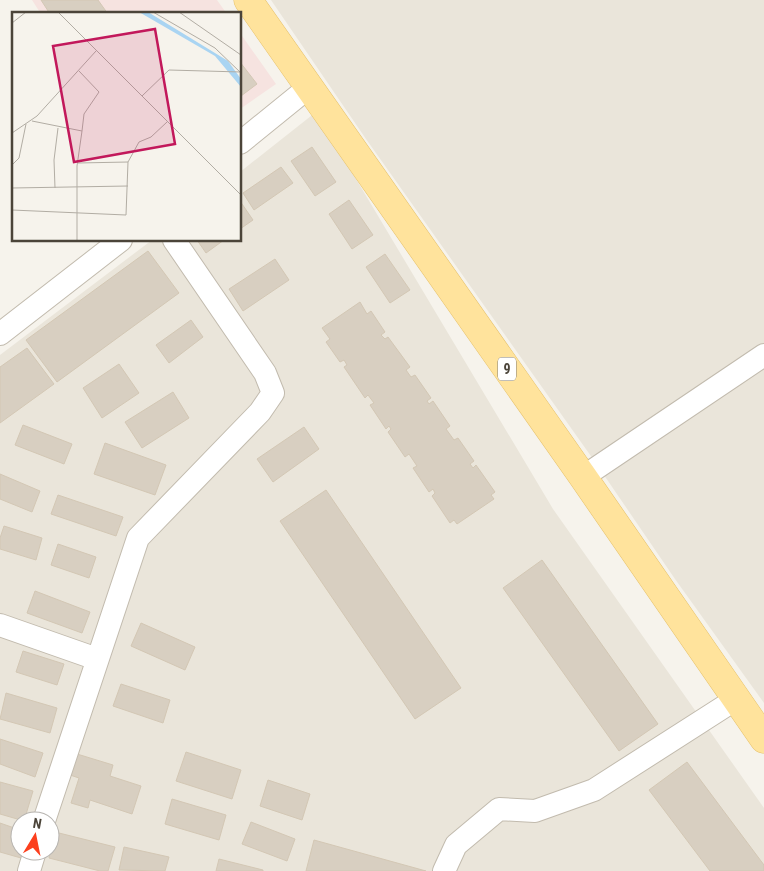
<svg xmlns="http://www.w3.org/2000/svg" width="764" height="871" font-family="'Roboto Condensed',sans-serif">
  <rect width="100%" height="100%" fill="#f6f3ec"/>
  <path fill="#eae5da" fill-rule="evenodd" d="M271 0H764V703L675 579 593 459 366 139Z
    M316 112 553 509 764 808V871H0V355L152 240H240V172ZM20 821H50V851H20Z"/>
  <path fill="#f6e3e0" d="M32 0H217L227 14H41Z
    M240 33 276 84 240 109Z"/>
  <path fill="#d8cfc1" stroke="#d3c7b4" d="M41 0H98L108 14H50Z
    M240 62 257 84 241 96 240 95Z
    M312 147 336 182 315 196 291 161Z
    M281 167 293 183 254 210 243 193Z
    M349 200 373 235 352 249 329 214Z
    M240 201 253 220 240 229Z
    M197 240H224L206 253Z
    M148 251 179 293 57 382 26 340Z
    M385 254 410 290 390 303 366 267Z
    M275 259 289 280 243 311 229 289Z
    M360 302 367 314 371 311 385 332 381 335 385 339 388 337 410 367 406 370 411 377 415 375 431 398 427 401 429 404 433 401 450 426 446 429 454 440 458 438 474 461 470 464 473 468 476 465 495 492 491 495 494 499 457 524 454 520 450 523 432 496 435 493 433 489 429 492 413 468 417 466 409 454 405 457 388 432 391 429 389 426 386 429 370 405 374 403 368 395 365 398 344 367 347 365 344 360 340 362 326 342 330 339 322 328Z
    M191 320 203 337 169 363 156 345Z
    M27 348 54 384 0 423V367Z
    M119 364 139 393 102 418 83 388Z
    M173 392 189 418 142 448 125 422Z
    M23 425 72 444 64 464 15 445Z
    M304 427 319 449 273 482 257 459Z
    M105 443 166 465 155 495 94 474Z
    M0 474 40 491 32 512 0 499Z
    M326 490 461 688 415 719 280 521Z
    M58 495 123 517 116 536 51 514Z
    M4 526 42 538 36 560 0 549V538Z
    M58 544 96 557 89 578 51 565Z
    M542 560 658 724 619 751 503 588Z
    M35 591 90 612 82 633 27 613Z
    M141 623 195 647 185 670 131 646Z
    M23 651 64 664 57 685 16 672Z
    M121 684 170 700 163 723 113 706Z
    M6 693 57 708 50 733 0 719Z
    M0 739 43 753 35 777 0 764Z
    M186 752 241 770 232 799 176 781Z
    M77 754 113 765 110 776 141 786 132 814 90 800 88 808 71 803 79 778 70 775Z
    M687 762 764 865V871H710L649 790Z
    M268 780 310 794 302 820 260 806Z
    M0 782 33 791 24 821 0 814Z
    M172 799 226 815 219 840 165 824Z
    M251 822 295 839 287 861 242 844Z
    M0 823 20 830V851H24L21 858 0 852Z
    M55 832 115 847 108 871H100L49 858Z
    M314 840 426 871H306Z
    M124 847 169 857 165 871 119 870Z
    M219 859 263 870V871H216Z"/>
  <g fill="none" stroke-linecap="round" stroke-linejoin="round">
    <g stroke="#c2bbae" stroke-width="24">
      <path id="minor" d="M240 143 309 87
        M0 334 121 240
        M583 477 764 355
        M0 625 97 659
        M44 821 138 538 260 412 273 393 265 373 174 240
        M29 871 35 851
        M444 871 456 845 499 809 535 811 594 790 736 699"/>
    </g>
    <g stroke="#e6c16a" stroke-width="29">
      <path id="primary" d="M248 0 583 477 764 739"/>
    </g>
    <use href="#minor" stroke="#fff" stroke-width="22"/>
    <use href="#primary" stroke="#ffe39c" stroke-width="28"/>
  </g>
  <g text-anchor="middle" stroke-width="4.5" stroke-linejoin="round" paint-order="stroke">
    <rect fill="#fff" stroke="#817c74" stroke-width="1" x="498" y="357.5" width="18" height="23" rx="4"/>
    <g font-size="14" font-weight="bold" fill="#4b4439">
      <text x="507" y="374">9</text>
    </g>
  </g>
  <g transform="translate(12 12)">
    <rect width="229" height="229" fill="#f6f3ec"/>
    <path d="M127 0H136L216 49 229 67V75L203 44Z" fill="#a9d4f2"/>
    <path fill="none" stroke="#b2ada4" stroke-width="1" d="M46 0 229 183M141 0 203 36 228 60M167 0 229 43M0 11 14 0M130 84 157 58 229 60M20 109 70 119M0 121 25 104 84 39M66 151 116 150 127 130 139 125 155 110M0 153 7 146 14 112M0 176 116 174M43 176 42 148 46 116M0 198 114 203 116 150M65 228V154L70 119 72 102 87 80 67 59"/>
    <path fill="#c2185b" fill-opacity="0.15" stroke="#c2185b" stroke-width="2.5" d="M143 17 163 132 62 150 41 34Z"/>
    <rect width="229" height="229" fill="none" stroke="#4b4439" stroke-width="2.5"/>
  </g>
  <g transform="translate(35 836) rotate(10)"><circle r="24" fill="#ffffff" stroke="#b7b4b0"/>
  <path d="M0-4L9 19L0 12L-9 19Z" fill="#fc3f1d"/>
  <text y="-8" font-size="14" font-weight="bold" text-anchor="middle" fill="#4b4439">N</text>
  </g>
</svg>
